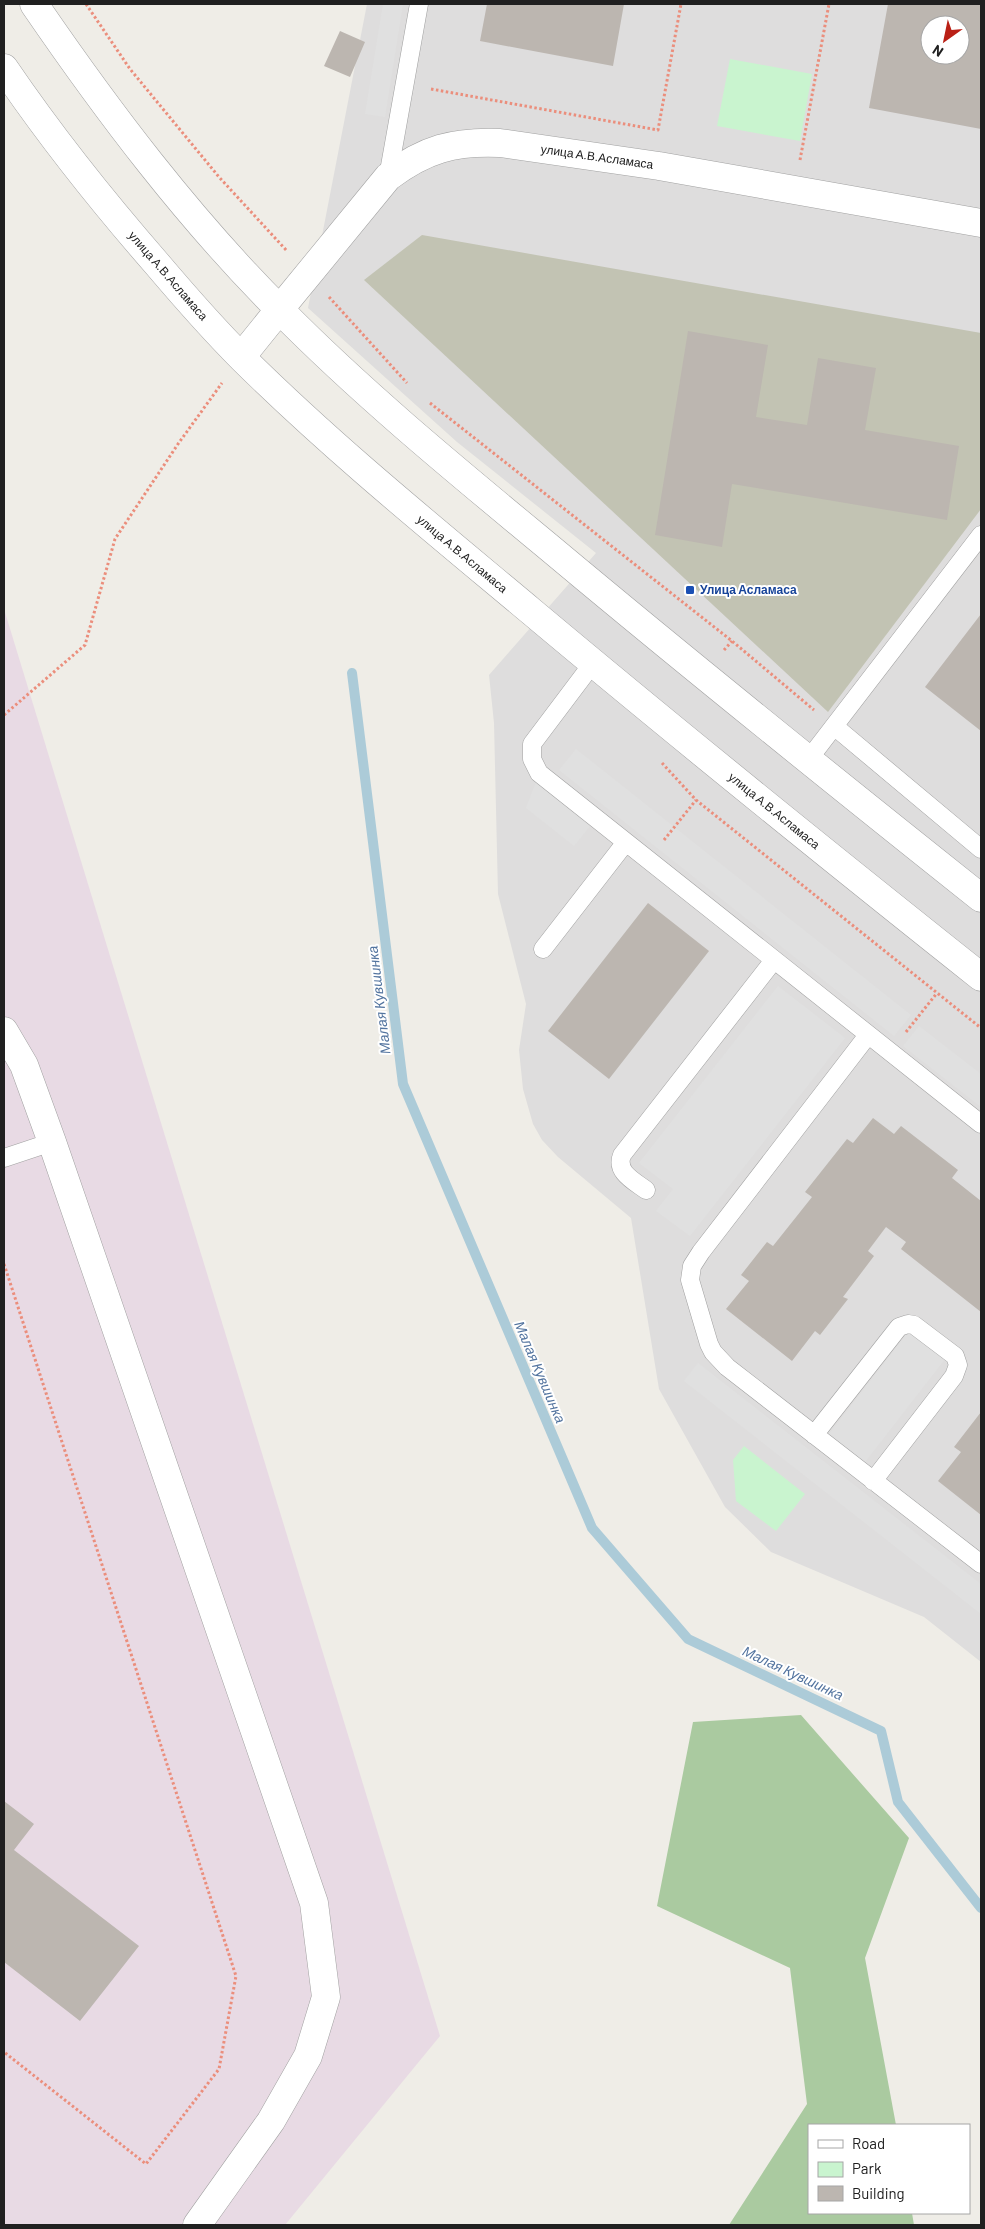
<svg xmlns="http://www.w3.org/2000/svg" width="985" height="2229" font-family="Barlow,sans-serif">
  <rect width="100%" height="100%" fill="#efede7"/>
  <path fill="#dedddd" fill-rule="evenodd" d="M367 4H981V1662L924 1617 771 1552 725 1507 659 1389 631 1218 558 1157 542 1140 533 1124 523 1089 519 1050 526 1004 498 894 494 723 489 675 596 553 457 442 308 308ZM930 25H960V55H930Z"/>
  <path fill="#e8dae4" d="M4 609 440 2036 285 2225H4Z"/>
  <path fill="#c2c3b3" d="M422 235 981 333V509L828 712 364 280Z"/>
  <path fill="#aacaa0" d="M801 1715 909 1838 865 1958 896 2125H809V2213H912L914 2225H729L807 2104 790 1968 657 1906 693 1722Z"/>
  <path fill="#c9f4cf" d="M730 59 812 74 800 141 717 126Z
    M744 1446 805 1494 776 1531 736 1501 733 1460Z"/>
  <path fill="#e0e0e0" d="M383 4H403L385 117 365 114Z
    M576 749 911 1015 894 1036 559 770Z
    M536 782 590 826 574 846 526 808Z
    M778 986 845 1038 690 1236 656 1211 673 1189 639 1163Z
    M919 1026 981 1074V1107L903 1046Z
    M909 1331 945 1359 862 1466 826 1438Z
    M698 1363 981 1584V1614L684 1381Z"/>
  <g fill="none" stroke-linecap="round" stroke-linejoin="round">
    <path stroke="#accbd8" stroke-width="10" d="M352 673 403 1084 592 1528 688 1639 881 1731 898 1802 981 1908"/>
  </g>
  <path fill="#bcb6b0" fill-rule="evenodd" d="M487 4H624L613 66 480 41Z
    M888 4H981V129L869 108ZM930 25H960V55H930Z
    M340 31 365 42 350 77 324 66Z
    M688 331 768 345 756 417 807 425 818 358 876 368 865 430 959 446 947 520 732 484 722 547 655 535Z
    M981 614V731L925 687Z
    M648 903 709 951 609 1079 548 1031Z
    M873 1118 894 1134 901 1126 958 1170 952 1178 981 1201V1312L901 1249 906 1242 886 1227 868 1251 874 1256 843 1297 848 1299 820 1335 815 1331 792 1361 726 1309 749 1281 741 1275 767 1242 773 1246 812 1197 805 1192 847 1139 853 1143Z
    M981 1412V1515L938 1481 961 1452 954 1447Z
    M4 1801 34 1824 14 1850 139 1946 80 2021 4 1962Z"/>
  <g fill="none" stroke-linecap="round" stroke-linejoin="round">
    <g stroke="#a1a1a1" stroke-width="19">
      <path id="service" d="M388 177 419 4
        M593 663 532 744V759L539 773 981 1124
        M834 726 981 849
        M808 760 981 535
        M543 949 626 842
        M868 1035 701 1252 692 1266 690 1280 709 1344 713 1352 727 1367 981 1564
        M4 1158 52 1142
        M646 1190C634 1181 615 1172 622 1155L774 960
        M814 1435 899 1327 908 1324 914 1325 955 1356 958 1365 954 1376 873 1481"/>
    </g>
    <g stroke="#a1a1a1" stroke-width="29">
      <path id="minor" d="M279 310 388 177C425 149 454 141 500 143L659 166 981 223
        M4 1031 24 1065 52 1142 314 1903 326 1997 308 2056 271 2121 197 2225"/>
    </g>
    <g stroke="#a1a1a1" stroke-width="29">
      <path id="tertiary" d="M34 4C108 112 188 218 281 311 367 398 463 476 557 554 697 671 839 785 981 898
        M4 68C51 137 102 201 157 264 185 297 213 329 243 359 334 449 434 530 532 612 680 736 830 857 981 977
        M241 357 279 310"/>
    </g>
    <path stroke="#eb8e7c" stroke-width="3" stroke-dasharray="2.5 2.5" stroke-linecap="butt" d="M86 4 130 69 219 177 287 251
      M431 89 658 130 681 4
      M800 160 829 4
      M329 297 407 383
      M430 403 732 641 814 710
      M724 650 732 641
      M4 715 85 645 115 539 178 444 222 383
      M662 763 696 800 981 1028
      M664 840 696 800
      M906 1032 937 993
      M4 1264 236 1976 219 2069 146 2164 4 2052"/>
    <use href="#service" stroke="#fff" stroke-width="18"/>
    <use href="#minor" stroke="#fff" stroke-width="28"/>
    <use href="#tertiary" stroke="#fff" stroke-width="28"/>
  </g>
  <rect fill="#1a4fb4" stroke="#fff" stroke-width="2" x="685" y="585" width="10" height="10" rx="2.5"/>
  <g text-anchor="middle" stroke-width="4" stroke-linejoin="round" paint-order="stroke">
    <g font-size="12" fill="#202020" stroke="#fff">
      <text transform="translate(597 157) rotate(8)" y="4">улица А.В.Асламаса</text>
      <text transform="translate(168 276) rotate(49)" y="4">улица А.В.Асламаса</text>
      <text transform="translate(462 554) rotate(40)" y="4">улица А.В.Асламаса</text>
      <text transform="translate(774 811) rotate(39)" y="4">улица А.В.Асламаса</text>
    </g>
    <g font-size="12" font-weight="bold" fill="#164399" stroke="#fff" text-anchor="start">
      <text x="700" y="594">Улица Асламаса</text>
    </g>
    <g font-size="14" font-style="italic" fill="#53749f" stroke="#fff">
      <text transform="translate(379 1000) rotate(-97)" y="5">Малая Кувшинка</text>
      <text transform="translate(540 1372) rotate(67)" y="5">Малая Кувшинка</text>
      <text transform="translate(793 1673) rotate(25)" y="5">Малая Кувшинка</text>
    </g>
  </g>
  <rect width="985" height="2229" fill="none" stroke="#202020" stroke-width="10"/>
  <rect x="808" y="2124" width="162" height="90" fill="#ffffff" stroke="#a6a6a6"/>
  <rect x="818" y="2140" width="25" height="8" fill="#ffffff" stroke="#a6a6a6"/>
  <text x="852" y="2149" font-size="15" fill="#202020">Road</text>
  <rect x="818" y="2162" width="25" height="15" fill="#c9f4cf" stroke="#a6a6a6"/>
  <text x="852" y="2174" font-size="15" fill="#202020">Park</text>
  <rect x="818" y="2186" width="25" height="15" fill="#bcb6b0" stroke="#a6a6a6"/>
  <text x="852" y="2199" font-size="15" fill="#202020">Building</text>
  <g transform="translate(945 40) rotate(213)"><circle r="24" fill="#ffffff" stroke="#a6a6a6"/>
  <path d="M0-4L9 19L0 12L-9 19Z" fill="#ba2016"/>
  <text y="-8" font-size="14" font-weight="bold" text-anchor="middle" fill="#202020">N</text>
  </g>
</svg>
